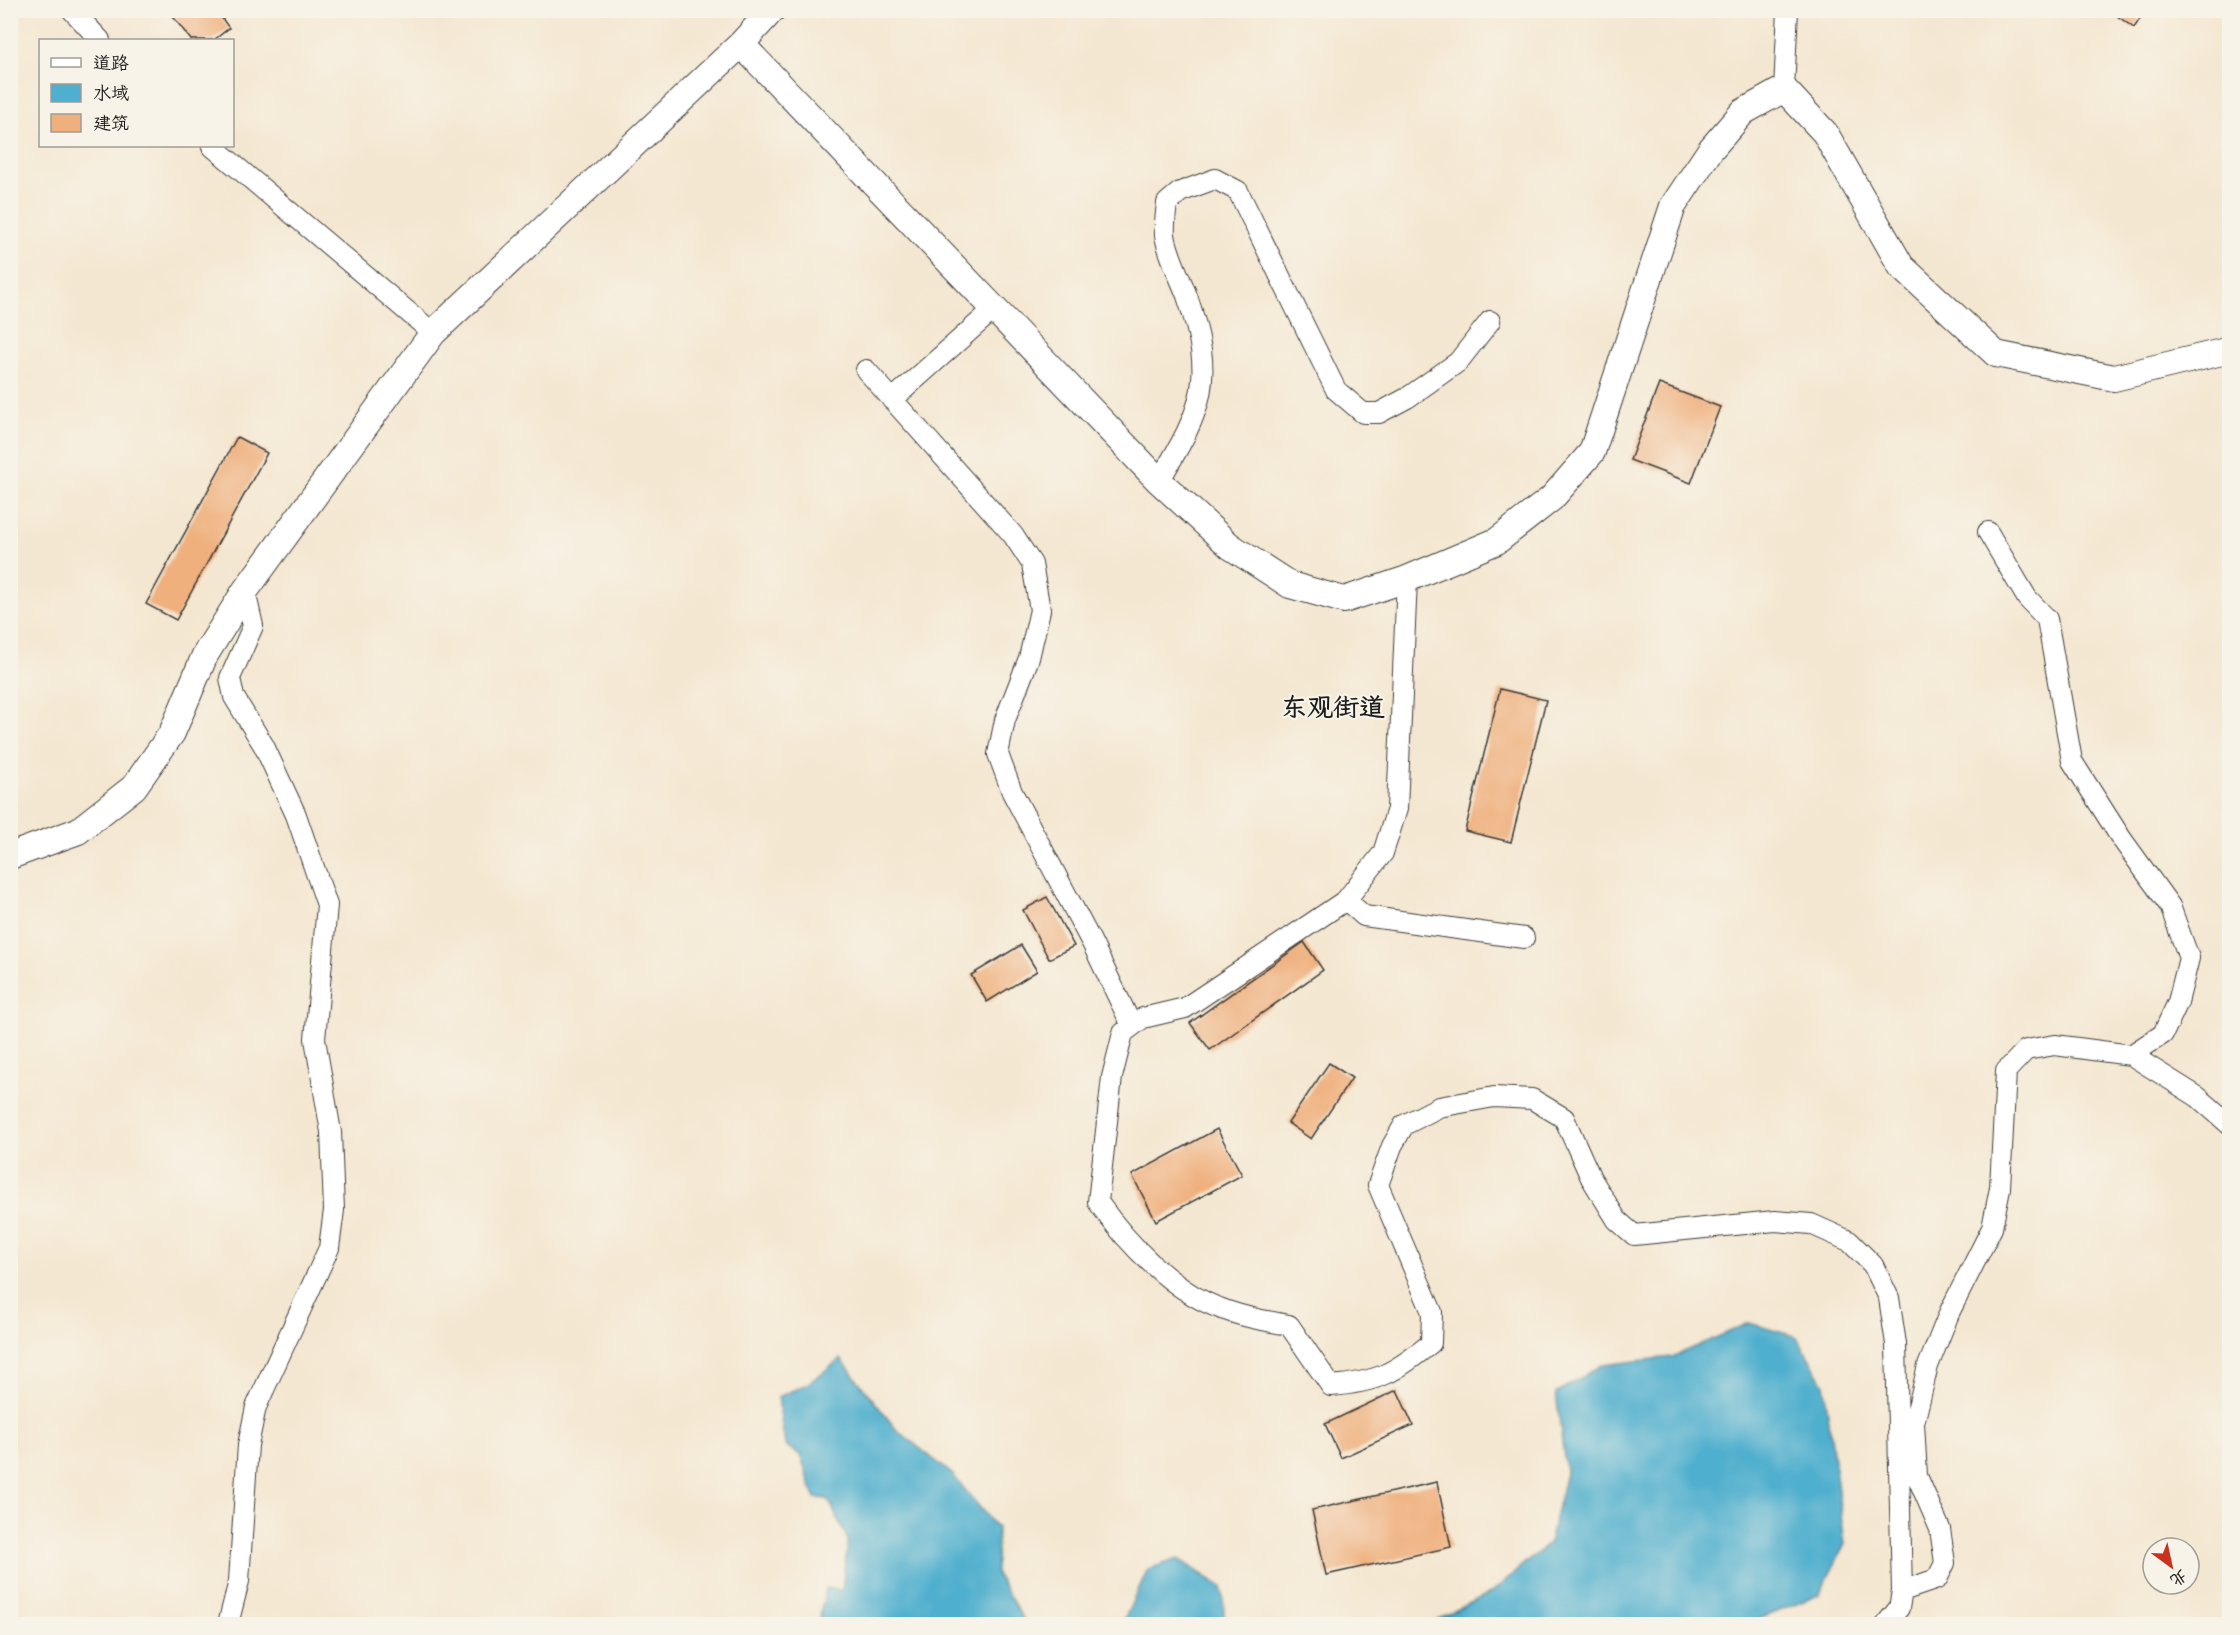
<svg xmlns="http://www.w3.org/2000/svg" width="2240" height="1635" font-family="Pangolin,'LXGW WenKai TC',sans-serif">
  <rect width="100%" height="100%" fill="#f7f3e8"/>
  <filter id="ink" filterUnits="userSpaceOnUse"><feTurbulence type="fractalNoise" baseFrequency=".0167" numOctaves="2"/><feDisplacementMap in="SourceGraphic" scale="12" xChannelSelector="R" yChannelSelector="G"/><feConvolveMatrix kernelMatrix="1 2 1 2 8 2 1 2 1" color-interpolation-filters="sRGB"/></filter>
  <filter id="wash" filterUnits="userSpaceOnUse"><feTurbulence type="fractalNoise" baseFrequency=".008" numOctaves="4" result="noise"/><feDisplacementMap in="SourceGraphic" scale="24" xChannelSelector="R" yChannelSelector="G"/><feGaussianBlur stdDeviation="1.35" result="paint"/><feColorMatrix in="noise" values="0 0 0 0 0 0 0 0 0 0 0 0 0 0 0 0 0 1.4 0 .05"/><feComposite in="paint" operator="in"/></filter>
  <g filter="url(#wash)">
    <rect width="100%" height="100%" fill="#f4e7d1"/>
    <path fill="#4fafce" stroke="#366675" stroke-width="1.5" d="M1749 1323 1797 1337 1824 1384 1845 1544 1819 1595 1747 1624H1428L1492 1592 1549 1543 1566 1473 1556 1393 1602 1365 1672 1357Z
      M841 1359 896 1429 952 1474 997 1528 996 1574 1026 1624H818L826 1588 842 1590 848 1540 828 1499 815 1498 800 1455 785 1445 778 1397 807 1384Z
      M1178 1559 1222 1587 1225 1624H1122L1148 1569Z"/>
    <g id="blocks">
      <path fill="#efb07e" d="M168 10H216L229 28 214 40H191Z
        M2109 10H2146L2134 28Z
        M1659 384 1720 407 1691 483 1630 460Z
        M237 437 267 453 176 620 146 604Z
        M1500 689 1546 700 1511 842 1465 831Z
        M1047 897 1074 946 1049 959 1023 910Z
        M1304 942 1323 970 1210 1050 1190 1023Z
        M1021 945 1037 971 987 1002 971 975Z
        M1329 1063 1352 1078 1311 1139 1288 1123Z
        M1217 1129 1242 1175 1156 1221 1132 1175Z
        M1397 1390 1413 1425 1341 1458 1325 1424Z
        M1437 1482 1451 1547 1326 1575 1312 1510Z"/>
    </g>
  </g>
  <g filter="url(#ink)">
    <use href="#blocks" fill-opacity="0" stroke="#3c3a37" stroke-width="1.5"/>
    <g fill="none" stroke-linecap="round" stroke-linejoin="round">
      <g stroke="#3c3a37" stroke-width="22">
        <path id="minor" d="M72 10 100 40
          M1784 89 1788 10
          M212 146 433 333
          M866 370 1013 535 1032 564 1040 610 1029 658 1005 720 998 754 1012 792 1092 943 1132 1026
          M892 400 994 309
          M1159 481C1203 408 1216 380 1187 296 1180 277 1168 255 1165 235 1164 225 1166 213 1167 203L1180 192 1215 179 1238 191 1336 390 1363 413H1379L1407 398 1458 362 1490 321
          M1988 532 2027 598 2047 619 2072 761 2121 838 2170 906 2189 958 2178 1002 2163 1034 2131 1055
          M1407 579 1397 809 1383 853 1346 900 1185 1008 1143 1018 1123 1033 1112 1077 1098 1202C1126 1242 1174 1293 1222 1309 1243 1317 1266 1321 1289 1325L1331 1386C1378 1382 1395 1373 1431 1343L1432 1312 1378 1185 1392 1146 1404 1125 1439 1107 1494 1097 1532 1099 1564 1118 1591 1178 1617 1220 1634 1235 1775 1221 1811 1224 1849 1241 1873 1265 1889 1298 1896 1344 1902 1591 1899 1608 1886 1624
          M1346 900 1364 916 1524 938
          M1902 1591 1937 1579 1945 1563 1940 1529 1917 1476 1914 1423 1928 1366 1950 1311 1992 1228 2000 1188 2006 1071 2026 1050 2055 1045 2131 1055 2198 1097 2230 1125
          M228 1624 239 1581 248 1445 256 1407 329 1248 334 1210 331 1132 315 1039 327 905 296 815 264 746 234 697 230 678 253 626 245 591"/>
      </g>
      <g stroke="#3c3a37" stroke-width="28">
        <path id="major" d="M741 44 1159 481 1230 546 1290 585 1344 600 1407 579 1497 541 1552 498 1592 452 1673 206 1711 149 1743 112 1784 89 1825 133 1901 266 1996 354 2114 378 2230 350
          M10 856 78 831 134 787 172 733 205 655 245 591 433 333 741 44 772 10"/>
      </g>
      <use href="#minor" stroke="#fff" stroke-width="20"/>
      <use href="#major" stroke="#fff" stroke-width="26"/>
    </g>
  </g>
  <g text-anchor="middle" stroke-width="4.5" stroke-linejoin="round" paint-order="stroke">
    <g font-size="26" font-weight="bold" fill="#1c1c1c" stroke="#f7f3e8">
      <text x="1333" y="716">东观街道</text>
    </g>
  </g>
  <rect width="2240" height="1635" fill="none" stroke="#f7f3e8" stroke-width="36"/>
  <rect x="39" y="39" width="195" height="108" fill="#f7f3e8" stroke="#9f9d96" stroke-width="1.5"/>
  <rect x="51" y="58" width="30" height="9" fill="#ffffff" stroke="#9f9d96" stroke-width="1.5"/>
  <text x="93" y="69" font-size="18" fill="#1c1c1c">道路</text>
  <rect x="51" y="84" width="30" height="18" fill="#4fafce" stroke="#9f9d96" stroke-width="1.5"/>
  <text x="93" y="99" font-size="18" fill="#1c1c1c">水域</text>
  <rect x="51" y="114" width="30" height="18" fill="#efb07e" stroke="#9f9d96" stroke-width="1.5"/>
  <text x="93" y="129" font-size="18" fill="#1c1c1c">建筑</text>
  <g transform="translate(2171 1566) rotate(147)"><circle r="28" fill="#f7f3e8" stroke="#9f9d96" stroke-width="1.5"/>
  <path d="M0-4.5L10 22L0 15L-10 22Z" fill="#c8321e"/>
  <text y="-9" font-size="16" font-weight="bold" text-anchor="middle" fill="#1c1c1c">北</text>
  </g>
</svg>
